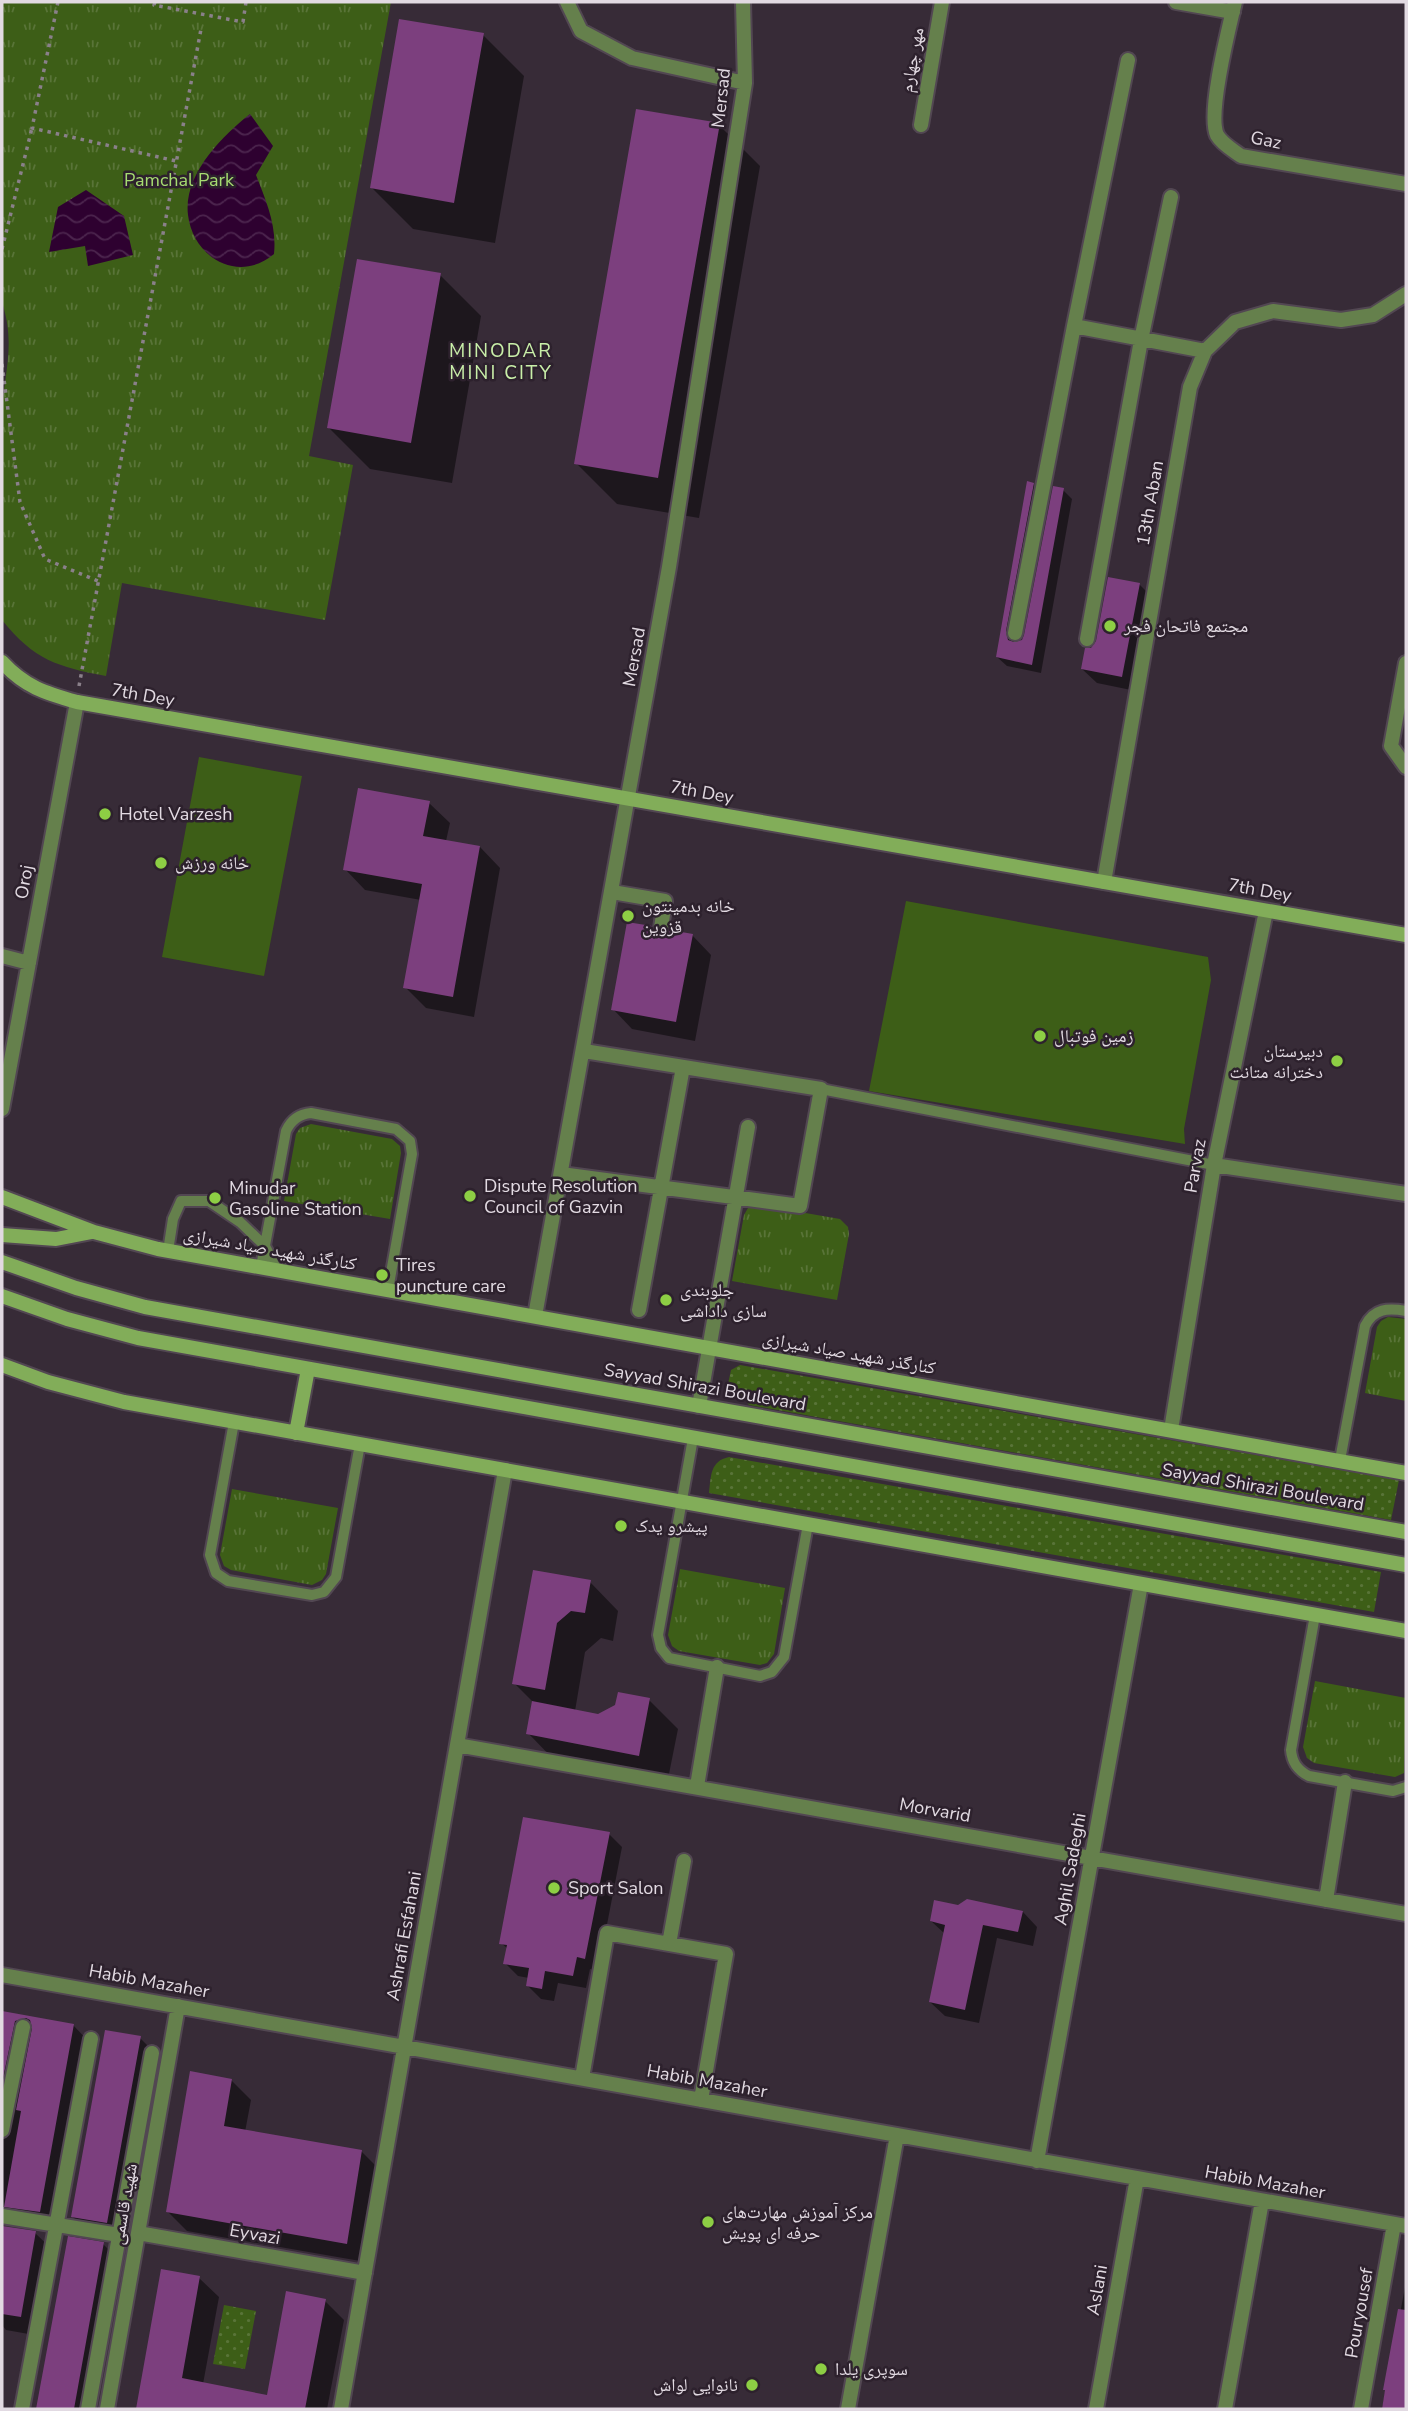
<svg xmlns="http://www.w3.org/2000/svg" width="1408" height="2411" font-family="'Nunito Sans','Noto Naskh Arabic',sans-serif">
  <defs>
    <pattern id="grass-dots" width="8" height="8" patternUnits="userSpaceOnUse" patternTransform="scale(1.75)"><rect width="8" height="8" fill="#3d5e17"/><path d="M2 2h.1M6 6h.1" fill="none" stroke="#597438" stroke-width="1.8" stroke-linecap="round"/></pattern>
    <pattern id="park-tufts" width="24" height="20" patternUnits="userSpaceOnUse" patternTransform="scale(1.75)"><rect width="24" height="20" fill="#3d5e17"/><path d="M3 7l-1-3M5 7V3M7 7l1-3M15 17l-1-3M17 17v-4M19 17l1-3" fill="none" stroke="#597438"/></pattern>
    <pattern id="water-waves" width="16" height="10" patternUnits="userSpaceOnUse" patternTransform="scale(1.75)"><rect width="16" height="10" fill="#2e0130"/><path d="M0 5q4-4 8 0t8 0" fill="none" stroke="#4c254e"/></pattern>
  </defs>
  <rect width="100%" height="100%" fill="#372b37"/>
  <path fill="url(#grass-dots)" d="M740 1365 1399 1480 1391 1520 749 1405 743 1397 727 1389 731 1370Z
    M729 1457 1381 1572 1374 1612 709 1493C711 1476 710 1461 729 1457Z
    M224 2305 256 2311 245 2369 213 2364Z"/>
  <path fill="url(#park-tufts)" d="M2 2H391L309 456 353 465 325 620 122 583 106 676C58 667 34 660 2 620 2 552 0 482 2 414 4 371 16 346 2 302Z
    M311 1124 392 1139 400 1146 401 1153 390 1219 284 1201 296 1134 300 1128Z
    M759 1205 840 1219 848 1227 849 1234 837 1300 732 1281 744 1215 748 1208Z
    M1388 1317 1406 1319V1401L1365 1393 1377 1327 1381 1321Z
    M232 1489 338 1508 326 1574 322 1580 312 1585 231 1570 224 1566 220 1555Z
    M680 1569 785 1588 774 1654 767 1663 760 1665 679 1651 672 1646 668 1635Z
    M1315 1681 1406 1698 1404 1773 1395 1777 1314 1763 1307 1758 1303 1747Z"/>
  <path fill="#3d5e17" d="M199 757 302 776 264 976 162 957Z
    M906 901 1208 957 1211 980 1184 1129 1185 1144 869 1091Z"/>
  <path fill="url(#water-waves)" d="M250 114 273 146 256 175C266 201 277 225 274 254 239 284 193 258 188 215 183 175 222 136 250 114Z
    M86 190 124 216 133 255 88 266 85 246 49 252 58 207Z"/>
  <path fill="#0007" d="M483 35 524 76 495 243 413 229 372 188Z
    M719 125 760 166 699 518 617 504 576 463Z
    M440 275 481 316 452 483 370 469 329 428Z
    M1033 484 1043 494 1015 644 1023 641 1063 490 1072 499 1041 673 1007 666 997 657Z
    M1139 584 1154 599 1136 691 1097 683 1082 669 1092 649Z
    M429 803 450 823 446 841 480 847 500 868 474 1017 426 1008 405 987 421 900 365 890 345 869Z
    M651 928 662 939 692 935 711 955 695 1041 632 1029 613 1009Z
    M534 1572 590 1582 618 1611 613 1641 601 1638 585 1652 575 1711 599 1716 649 1700 678 1729 667 1784 556 1762 528 1733 534 1703 514 1683Z
    M609 1834 622 1847 598 1971 590 1969 586 1988 558 1983 554 2001 541 1999 528 1986 529 1978 518 1976 505 1963 508 1949 501 1943Z
    M958 1907 1023 1912 1037 1927 1033 1946 997 1938 979 2023 945 2016 930 2002 945 1934 931 1921Z
    M2 2012 73 2025 92 2045 59 2231 2 2213Z
    M140 2038 159 2057 126 2242 92 2236 73 2217Z
    M231 2080 251 2100 245 2132 362 2152 381 2171 366 2262 187 2231 167 2211Z
    M2 2227 35 2233 55 2252 40 2336 6 2330 2 2325Z
    M69 2238 103 2244 122 2263 96 2409H38Z
    M163 2271 199 2278 219 2297 203 2384 268 2397 325 2301 344 2320 327 2409H137Z
    M1406 2282V2409H1382Z"/>
  <path fill="#7c3f7e" d="M399 19 484 33 454 203 370 188Z
    M636 109 720 123 658 478 574 464Z
    M357 259 441 273 411 443 327 428Z
    M1027 481 1034 483 1006 631 1008 640 1014 642 1022 640 1024 635 1053 486 1064 488 1032 665 996 657Z
    M1108 577 1140 583 1122 677 1081 669 1085 648H1091L1096 641Z
    M358 788 430 801 423 836 480 846 453 997 403 988 422 884 343 870Z
    M627 922 652 926V932L659 937H665L670 930 693 934 676 1022 611 1010Z
    M533 1570 591 1580 585 1613 571 1611 557 1623 545 1690 512 1684Z
    M618 1692 650 1698 639 1756 526 1734 532 1701 598 1714 615 1705Z
    M523 1817 610 1832 585 1959 577 1957 573 1976 545 1971 542 1989 526 1986 529 1968 503 1964 507 1945 499 1944Z
    M967 1899 1023 1911 1018 1932 983 1925 965 2010 929 2002 945 1925 930 1921 934 1900 958 1905Z
    M2 2011 74 2024 40 2212 4 2207 21 2111 16 2110 32 2028 30 2020 26 2018 15 2021 2 2083Z
    M105 2030 141 2036 107 2223 71 2217Z
    M190 2071 232 2079 224 2126 362 2150 347 2244 166 2212Z
    M2 2226 36 2231 21 2317 2 2314Z
    M68 2236 104 2242 74 2409H36Z
    M161 2269 200 2276 182 2378 267 2395 286 2291 326 2299 305 2409H136Z
    M1398 2309 1406 2310V2409H1382L1385 2390H1383Z"/>
  <g fill="none" stroke-linecap="round" stroke-linejoin="round">
    <g stroke="#524752" stroke-width="14">
      <path id="lane" d="M821 1089 1214 1165
        M168 1251 173 1219 181 1201H209L240 1222 265 1246 277 1270
        M261 1267 286 1131C291 1120 299 1114 311 1113L396 1129 410 1141 412 1154 388 1290
        M234 1422 210 1555 216 1573 228 1581 312 1595 324 1592 336 1577 360 1444
        M693 1438 658 1635 661 1648 669 1658 760 1676 772 1672 784 1657 808 1524
        M1340 1460 1365 1326C1374 1308 1388 1308 1406 1311
        M1315 1615 1291 1750C1292 1762 1297 1770 1309 1776L1393 1791 1406 1787"/>
    </g>
    <g stroke="#524752" stroke-width="18">
      <path id="street" d="M567 2 581 31 632 58 745 83
        M1176 2 1233 12
        M1235 2C1229 28 1207 113 1217 135 1222 144 1233 150 1241 156L1406 184
        M921 125 942 2
        M1074 326 1205 351
        M1015 633 1074 326 1128 60
        M1087 639 1141 340 1171 197
        M1406 663 1391 746 1406 767
        M1104 882 1190 387 1205 351 1235 322 1273 311 1341 320 1373 315 1406 294
        M612 892 665 901 661 928
        M2 956 29 963
        M2 1109 77 702
        M1214 1165 1406 1194
        M561 1174 800 1206 821 1089 584 1051
        M639 1310 683 1067
        M535 1316 669 567 745 83 743 2
        M699 1406 748 1127
        M1171 1430 1214 1165 1266 911
        M457 1745 1406 1914
        M697 1786 717 1667
        M1326 1900 1345 1782
        M669 1944 684 1861
        M2 1975 1406 2226
        M582 2078 607 1933 726 1954 701 2100
        M2 2130 23 2027
        M1037 2161 1141 1584
        M2 2216 119 2235
        M138 2233 365 2273
        M22 2409 91 2039
        M88 2409 152 2053
        M107 2409 178 2006
        M341 2409 505 1470
        M848 2409 897 2135
        M1096 2409 1137 2178
        M1225 2409 1262 2201
        M1361 2409 1394 2224"/>
    </g>
    <g stroke="#524752" stroke-width="18">
      <path id="secondary" d="M2 662C25 687 45 693 77 702L1406 935
        M2 1197 94 1232 158 1249 1406 1473
        M2 1235 56 1239 92 1232
        M2 1262 76 1288 145 1307 1406 1532
        M2 1296 67 1319 138 1338 1406 1565
        M2 1365 48 1382 124 1402 1406 1631
        M296 1433 308 1369"/>
    </g>
    <path stroke="#8a808a" stroke-width="3.5" stroke-dasharray="3.5 5" stroke-linecap="butt" d="M58 2 32 128 176 161
      M155 2 154 5 243 22 246 2
      M2 249 32 128
      M2 364 20 502 45 559 98 581
      M79 686 201 29"/>
    <use href="#lane" stroke="#65804c" stroke-width="10"/>
    <use href="#street" stroke="#65804c" stroke-width="14"/>
    <use href="#secondary" stroke="#82ad59" stroke-width="14"/>
  </g>
  <g fill="#8dce44" stroke="#2d212d" stroke-width="2.5">
    <circle cx="1110" cy="626" r="7"/>
    <circle cx="105" cy="814" r="7"/>
    <circle cx="161" cy="863" r="7"/>
    <circle cx="628" cy="916" r="7"/>
    <circle cx="1040" cy="1036" r="7"/>
    <circle cx="1337" cy="1061" r="7"/>
    <circle cx="470" cy="1196" r="7"/>
    <circle cx="215" cy="1198" r="7"/>
    <circle cx="382" cy="1275" r="7"/>
    <circle cx="666" cy="1300" r="7"/>
    <circle cx="621" cy="1526" r="7"/>
    <circle cx="554" cy="1888" r="7"/>
    <circle cx="708" cy="2222" r="7"/>
    <circle cx="821" cy="2369" r="7"/>
    <circle cx="752" cy="2385" r="7"/>
  </g>
  <g text-anchor="middle" stroke-width="5" stroke-linejoin="round" paint-order="stroke">
    <g font-size="18" fill="#e2dae2" stroke="#2d212d">
      <text transform="translate(912 60) rotate(-80)" y="6">مهر چهارم</text>
      <text transform="translate(721 98) rotate(-84)" y="6">Mersad</text>
      <text transform="translate(1266 140) rotate(12)" y="6">Gaz</text>
      <text transform="translate(1150 503) rotate(-80)" y="6">13th Aban</text>
      <text transform="translate(634 657) rotate(-80)" y="6">Mersad</text>
      <text transform="translate(143 695) rotate(10)" y="6">7th Dey</text>
      <text transform="translate(702 792) rotate(10)" y="6">7th Dey</text>
      <text transform="translate(24 882) rotate(-80)" y="6">Oroj</text>
      <text transform="translate(1260 890) rotate(10)" y="6">7th Dey</text>
      <text transform="translate(1195 1166) rotate(-80)" y="6">Parvaz</text>
      <text transform="translate(270 1249) rotate(10)" y="6">کنارگذر شهید صیاد شیرازی</text>
      <text transform="translate(849 1353) rotate(10)" y="6">کنارگذر شهید صیاد شیرازی</text>
      <text transform="translate(705 1387) rotate(10)" y="6">Sayyad Shirazi Boulevard</text>
      <text transform="translate(1263 1487) rotate(10)" y="6">Sayyad Shirazi Boulevard</text>
      <text transform="translate(935 1810) rotate(10)" y="6">Morvarid</text>
      <text transform="translate(1070 1869) rotate(-80)" y="6">Aghil Sadeghi</text>
      <text transform="translate(404 1936) rotate(-80)" y="6">Ashrafi Esfahani</text>
      <text transform="translate(149 1981) rotate(10)" y="6">Habib Mazaher</text>
      <text transform="translate(707 2081) rotate(10)" y="6">Habib Mazaher</text>
      <text transform="translate(1265 2182) rotate(10)" y="6">Habib Mazaher</text>
      <text transform="translate(124 2204) rotate(-80)" y="6">شهید قاسمی</text>
      <text transform="translate(255 2234) rotate(10)" y="6">Eyvazi</text>
      <text transform="translate(1097 2290) rotate(-80)" y="6">Aslani</text>
      <text transform="translate(1359 2313) rotate(-80)" y="6">Pouryousef</text>
    </g>
    <g font-size="18" fill="#a6dd71" stroke="#2d212d">
      <text x="179" y="186">Pamchal Park</text>
    </g>
    <g font-size="18" fill="#e2dae2" stroke="#2d212d" text-anchor="start">
      <text x="1124" y="632">مجتمع فاتحان فجر</text>
      <text x="119" y="820">Hotel Varzesh</text>
      <text x="175" y="869">خانه ورزش</text>
      <text x="642" y="912">خانه بدمینتون<tspan x="642" dy="21">قزوین</tspan></text>
      <text x="1054" y="1042">زمین فوتبال</text>
      <text x="1323" y="1057" text-anchor="end">دبیرستان<tspan x="1323" dy="21">دخترانه متانت</tspan></text>
      <text x="484" y="1192">Dispute Resolution<tspan x="484" dy="21">Council of Gazvin</tspan></text>
      <text x="229" y="1194">Minudar<tspan x="229" dy="21">Gasoline Station</tspan></text>
      <text x="396" y="1271">Tires<tspan x="396" dy="21">puncture care</tspan></text>
      <text x="680" y="1296">جلوبندی<tspan x="680" dy="21">سازی داداشی</tspan></text>
      <text x="635" y="1532">پیشرو یدک</text>
      <text x="568" y="1894">Sport Salon</text>
      <text x="722" y="2218">مرکز آموزش مهارت‌های<tspan x="722" dy="21">حرفه ای پویش</tspan></text>
      <text x="835" y="2375">سوپری یلدا</text>
      <text x="738" y="2391" text-anchor="end">نانوایی لواش</text>
    </g>
    <g font-size="19" letter-spacing="2" fill="#c9efa9" stroke="#2d212d">
      <text x="501" y="357">MINODAR<tspan x="501" dy="22">MINI CITY</tspan></text>
    </g>
  </g>
  <rect width="1408" height="2411" fill="none" stroke="#e2dae2" stroke-width="7"/>
</svg>
